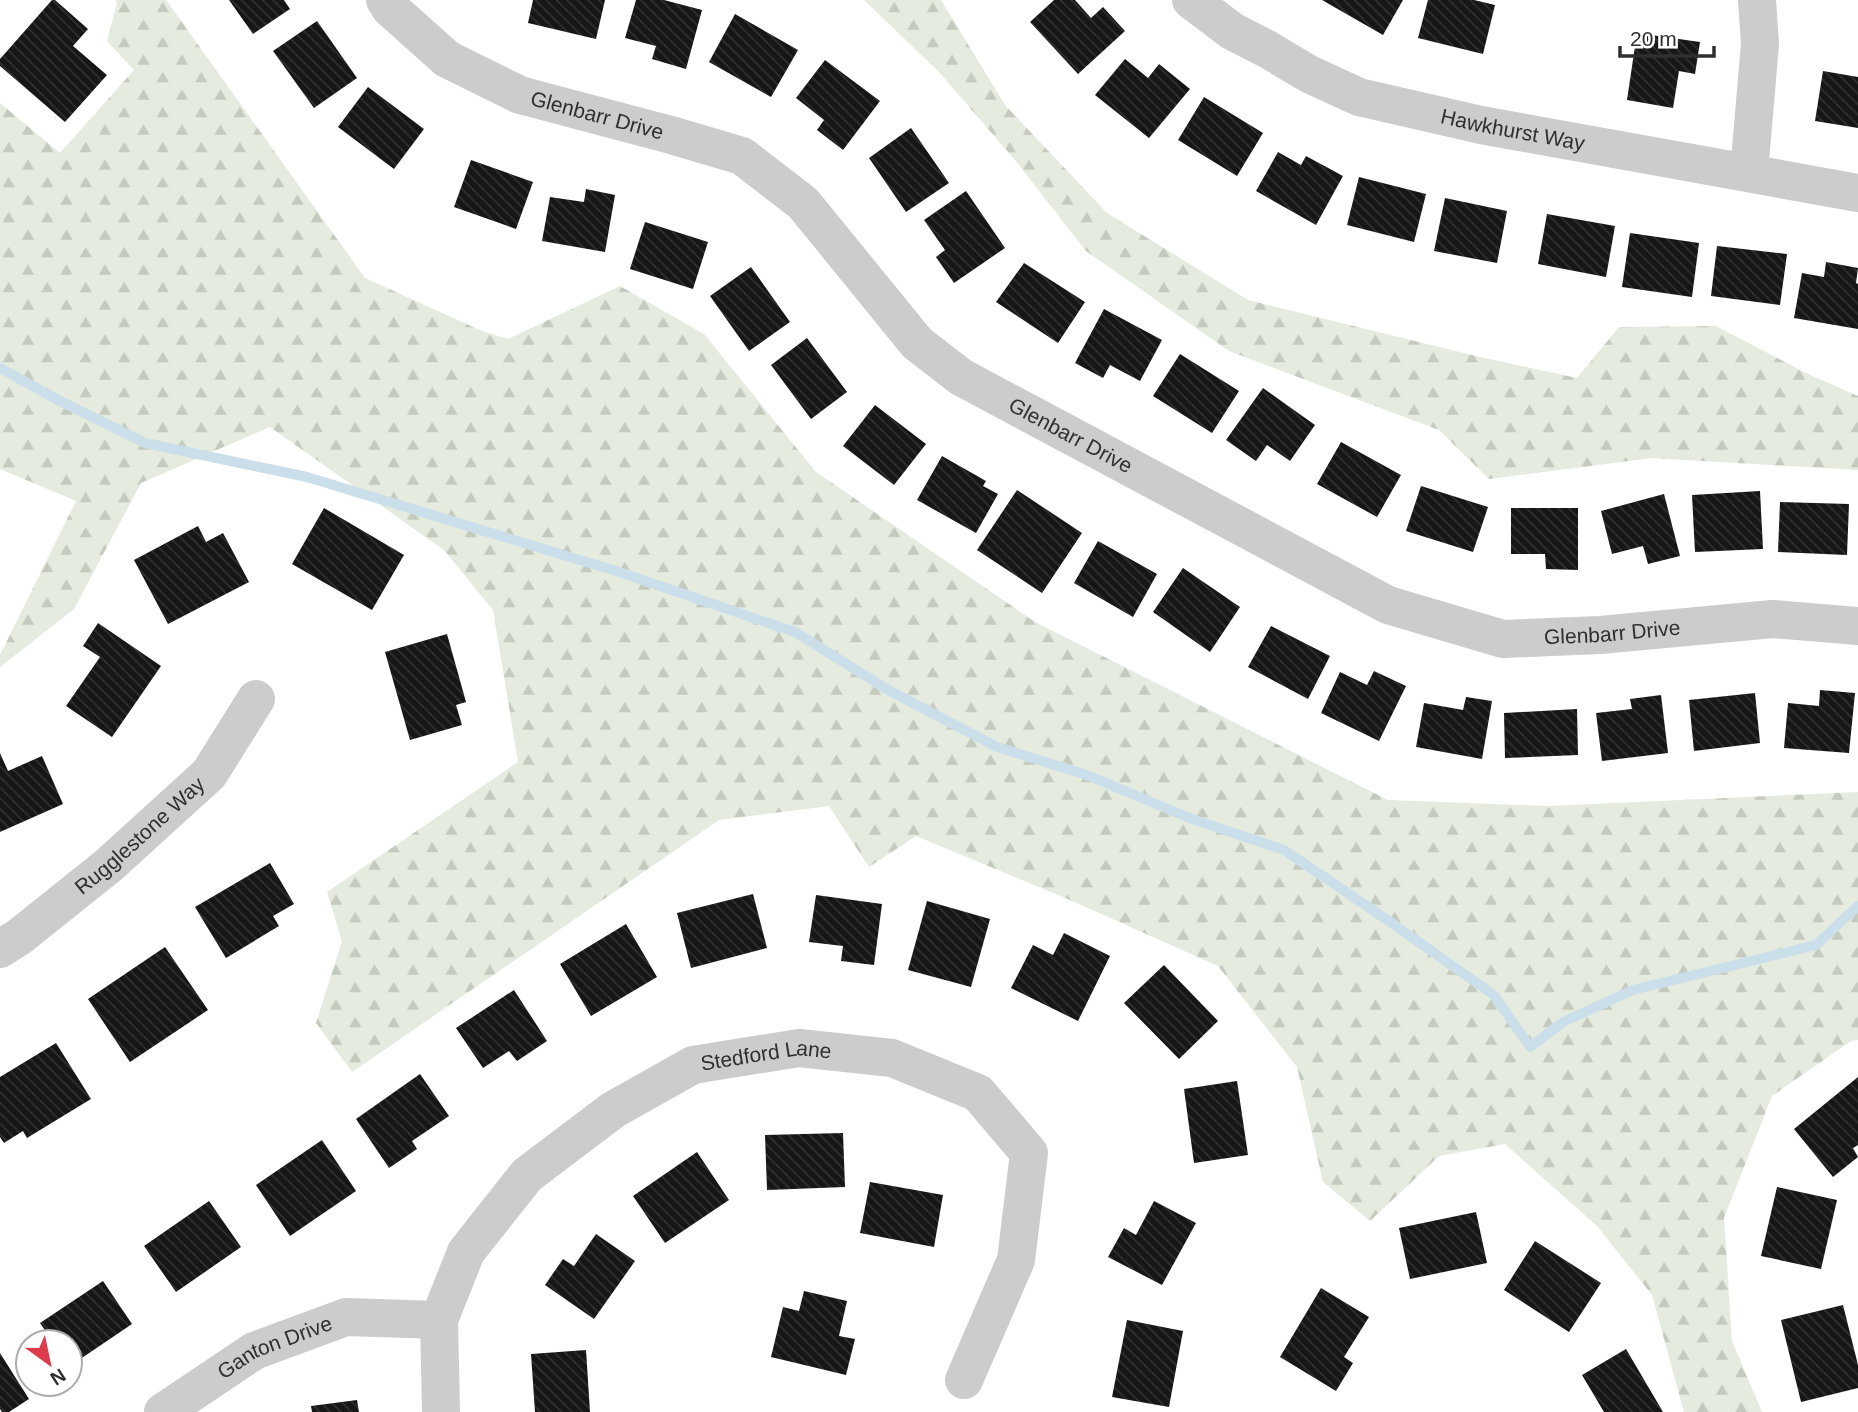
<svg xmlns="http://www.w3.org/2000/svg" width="1858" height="1412" font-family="Arial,sans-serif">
  <defs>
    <pattern id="forest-firs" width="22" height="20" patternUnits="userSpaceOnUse" patternTransform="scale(1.75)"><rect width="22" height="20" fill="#e5ebde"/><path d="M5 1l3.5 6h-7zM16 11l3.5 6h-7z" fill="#c5cabf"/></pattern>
    <pattern id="building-back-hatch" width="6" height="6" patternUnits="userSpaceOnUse" patternTransform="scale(1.75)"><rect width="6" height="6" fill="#161616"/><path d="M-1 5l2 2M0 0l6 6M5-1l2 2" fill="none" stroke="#303030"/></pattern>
  </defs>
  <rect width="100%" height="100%" fill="#fff"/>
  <path fill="url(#forest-firs)" d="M115 0H166L365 278 482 331 508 339 620 286 704 334 816 472 1035 622 1388 800 1548 806 1858 792V1040L1851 1041 1772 1096 1724 1218 1732 1341 1762 1412H1684L1652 1295 1597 1226 1505 1144 1439 1156 1370 1221 1323 1182 1297 1067 1218 966 1063 897 916 836 869 867 829 806 719 820 352 1072 316 1023 342 941 327 892 518 762 493 610 444 550 270 427 141 483 74 609 0 667V655L76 501 0 469V103L60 153 134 70 107 41 117 3Z
    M864 0H941L1005 105 1107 213 1248 300 1480 357 1577 378 1619 327 1716 326 1806 373 1858 396V470L1652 458 1489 479 1439 430 1229 351 1086 251 1015 160 939 72Z"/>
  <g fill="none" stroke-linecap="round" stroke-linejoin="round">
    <path stroke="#cbdfea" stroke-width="10" d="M0 368 58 400 145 443 307 477 616 571 795 632 890 691 997 747 1087 775 1192 819 1284 850 1383 917 1494 995 1530 1047 1563 1022 1633 990 1816 945 1858 906"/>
  </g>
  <path fill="url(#building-back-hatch)" d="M52 0H55L88 29 73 46 107 75 65 122 0 66V59Z
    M229 0H284L290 9 253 34Z
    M533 0H605L596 39 528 23Z
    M636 0H664L702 10 686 69 652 59 656 46 625 38Z
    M1054 0H1075L1091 18 1103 7 1125 31 1078 74 1030 22Z
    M1322 0H1403L1383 35Z
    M1428 0H1474L1495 5 1483 54 1418 38Z
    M735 14 798 50 771 97 709 62Z
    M317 21 357 78 314 108 273 51Z
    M1637 33 1700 42 1695 74 1679 71 1673 108 1627 100Z
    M1125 59 1148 78 1159 64 1190 89 1149 138 1095 95Z
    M825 60 880 101 843 150 817 130 824 120 796 98Z
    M1823 71 1858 77V128L1815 121Z
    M368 87 424 129 394 169 338 127Z
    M1204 97 1263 133 1237 176 1178 140Z
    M911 128 949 183 906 212 869 158Z
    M1278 152 1301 165 1306 156 1343 176 1316 225 1256 191Z
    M471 160 533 182 516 229 454 207Z
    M1359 177 1426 194 1414 242 1347 225Z
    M586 189 615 195 605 252 542 241 550 197 584 202Z
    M966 191 1005 248 954 283 936 257 945 250 924 220Z
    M1445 198 1507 211 1497 263 1434 251Z
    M1547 214 1615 226 1606 277 1538 264Z
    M645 222 708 242 693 289 630 269Z
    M1630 233 1699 243 1692 297 1622 287Z
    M1717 246 1787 254 1780 305 1711 296Z
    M1826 262 1858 268 1856 283 1858 284V329L1794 318 1802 273 1824 277Z
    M1024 263 1085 302 1058 343 996 302Z
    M751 267 790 322 749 351 710 296Z
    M1104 309 1162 340 1140 381 1110 365 1103 378 1075 363Z
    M807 338 847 392 811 419 771 365Z
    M1180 354 1239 391 1212 433 1153 396Z
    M1263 388 1315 425 1290 461 1267 445 1256 461 1226 440Z
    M875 405 926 444 894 485 843 446Z
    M1341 442 1401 475 1377 517 1317 484Z
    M942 456 986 481 983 486 998 494 976 533 917 500Z
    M1421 486 1488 507 1473 552 1406 531Z
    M1017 490 1082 533 1042 593 977 550Z
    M1760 491 1763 549 1695 552 1692 495Z
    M1664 494 1680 556 1648 564 1643 546 1612 554 1601 511Z
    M1780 502 1849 504 1847 555 1778 552Z
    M324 508 404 555 372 610 292 564Z
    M1511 508H1578V570L1546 569 1545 554H1511Z
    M198 526 206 542 223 533 249 582 168 624 134 560Z
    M1098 541 1157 574 1133 617 1074 583Z
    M1183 568 1240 607 1210 652 1153 612Z
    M98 623 161 666 112 737 66 706 100 657 83 646Z
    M1271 626 1330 656 1308 699 1248 667Z
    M447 634 466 702 456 705 462 725 410 740 385 652Z
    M1374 671 1406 686 1379 741 1321 713 1340 672 1367 685Z
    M1820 690 1855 693 1849 753 1784 748 1788 703 1819 706Z
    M1755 693 1760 743 1694 751 1689 700Z
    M1661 695 1668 753 1602 761 1596 713 1632 709 1630 699Z
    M1466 697 1492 701 1482 759 1416 747 1424 703 1463 710Z
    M1577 709 1578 755 1505 758 1504 713Z
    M0 753 8 771 42 756 63 804 0 832Z
    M270 863 294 904 273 916 279 926 226 958 195 907Z
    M753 894 767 948 691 968 677 913Z
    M816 895 882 904 874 965 841 961 843 946 809 942Z
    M927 901 990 919 971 987 908 970Z
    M626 924 657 977 591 1016 560 964Z
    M1064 933 1110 956 1078 1021 1011 988 1033 945 1053 955Z
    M165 947 208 1010 130 1062 88 999Z
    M1164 965 1218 1021 1179 1059 1124 1003Z
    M514 990 547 1041 517 1061 509 1051 483 1068 456 1028Z
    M56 1043 91 1099 27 1138 23 1131 4 1143 0 1137V1077Z
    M420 1074 449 1116 412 1141 417 1149 389 1168 356 1119Z
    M1858 1077V1145L1853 1148 1858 1157 1833 1177 1794 1129Z
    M1237 1081 1248 1155 1194 1163 1184 1089Z
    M843 1133 845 1187 767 1190 765 1135Z
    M322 1140 356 1191 290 1236 256 1185Z
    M697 1152 729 1200 665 1243 633 1196Z
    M870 1182 943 1195 934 1247 860 1233Z
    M1777 1187 1837 1200 1821 1269 1761 1256Z
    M209 1201 241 1247 176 1292 144 1246Z
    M1154 1201 1196 1223 1162 1285 1108 1257 1124 1228 1136 1235Z
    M1476 1212 1487 1263 1410 1279 1399 1228Z
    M596 1234 635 1261 594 1319 545 1285 563 1259 574 1266Z
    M1535 1241 1601 1283 1569 1332 1504 1290Z
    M103 1281 132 1324 70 1366V1342H53L40 1323Z
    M1321 1288 1369 1317 1344 1357 1353 1363 1336 1391 1280 1357Z
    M804 1291 847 1301 839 1336 855 1339 846 1375 771 1357 783 1307 799 1311Z
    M1843 1305 1858 1365V1388L1801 1402 1781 1320Z
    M1127 1320 1183 1331 1169 1407 1112 1397Z
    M1626 1349 1663 1412H1604L1582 1375Z
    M586 1350 590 1412H535L531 1354Z
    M0 1353 29 1399 9 1412H2L0 1409Z
    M357 1400 359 1412H312L311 1406Z"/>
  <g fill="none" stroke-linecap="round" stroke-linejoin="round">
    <g stroke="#ccc" stroke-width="38">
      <path id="s1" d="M385 0 390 8 447 59 520 95 671 135 742 156 803 203 917 343 961 377 1388 605 1503 639 1600 635 1773 619 1858 626"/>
      <path id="s2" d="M1191 0 1232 31 1267 49 1309 74 1359 97 1481 125 1858 193"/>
      <path d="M1749 172 1760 44 1757 0"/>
      <path id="s3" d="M0 949 19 937 109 865 209 774 256 699"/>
      <path id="s4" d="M163 1412 254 1351 346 1317 439 1320"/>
      <path id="s5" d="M441 1412 439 1320 466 1252 527 1175 613 1110 693 1065 799 1048 892 1058 978 1093 1029 1153 1016 1260 964 1380"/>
    </g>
  </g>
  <g text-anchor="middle" stroke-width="7" stroke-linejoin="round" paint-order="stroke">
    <g font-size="21" fill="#2f2f2f" stroke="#fff">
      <text dy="7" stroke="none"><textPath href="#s1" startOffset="247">Glenbarr Drive</textPath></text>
      <text dy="7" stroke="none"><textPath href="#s2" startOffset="352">Hawkhurst Way</textPath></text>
      <text dy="7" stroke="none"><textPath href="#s1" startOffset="835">Glenbarr Drive</textPath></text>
      <text dy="7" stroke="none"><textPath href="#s1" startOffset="1424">Glenbarr Drive</textPath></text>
      <text dy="7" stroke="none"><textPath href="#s3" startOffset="180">Rugglestone Way</textPath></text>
      <text dy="7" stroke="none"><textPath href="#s5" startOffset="537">Stedford Lane</textPath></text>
      <text dy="7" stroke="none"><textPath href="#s4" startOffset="130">Ganton Drive</textPath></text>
    </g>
  </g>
  <g transform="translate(49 1363) rotate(147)"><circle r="33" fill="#ffffff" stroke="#acacac" stroke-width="2"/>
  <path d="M0-5L12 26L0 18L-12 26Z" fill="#dc3b4b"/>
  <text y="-10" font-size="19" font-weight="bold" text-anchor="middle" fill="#2f2f2f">N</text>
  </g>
  <path d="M1620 46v10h94v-10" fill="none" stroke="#2f2f2f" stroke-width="3.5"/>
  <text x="1630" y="46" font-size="21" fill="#2f2f2f" stroke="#ffffff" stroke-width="5" paint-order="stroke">20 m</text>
</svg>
